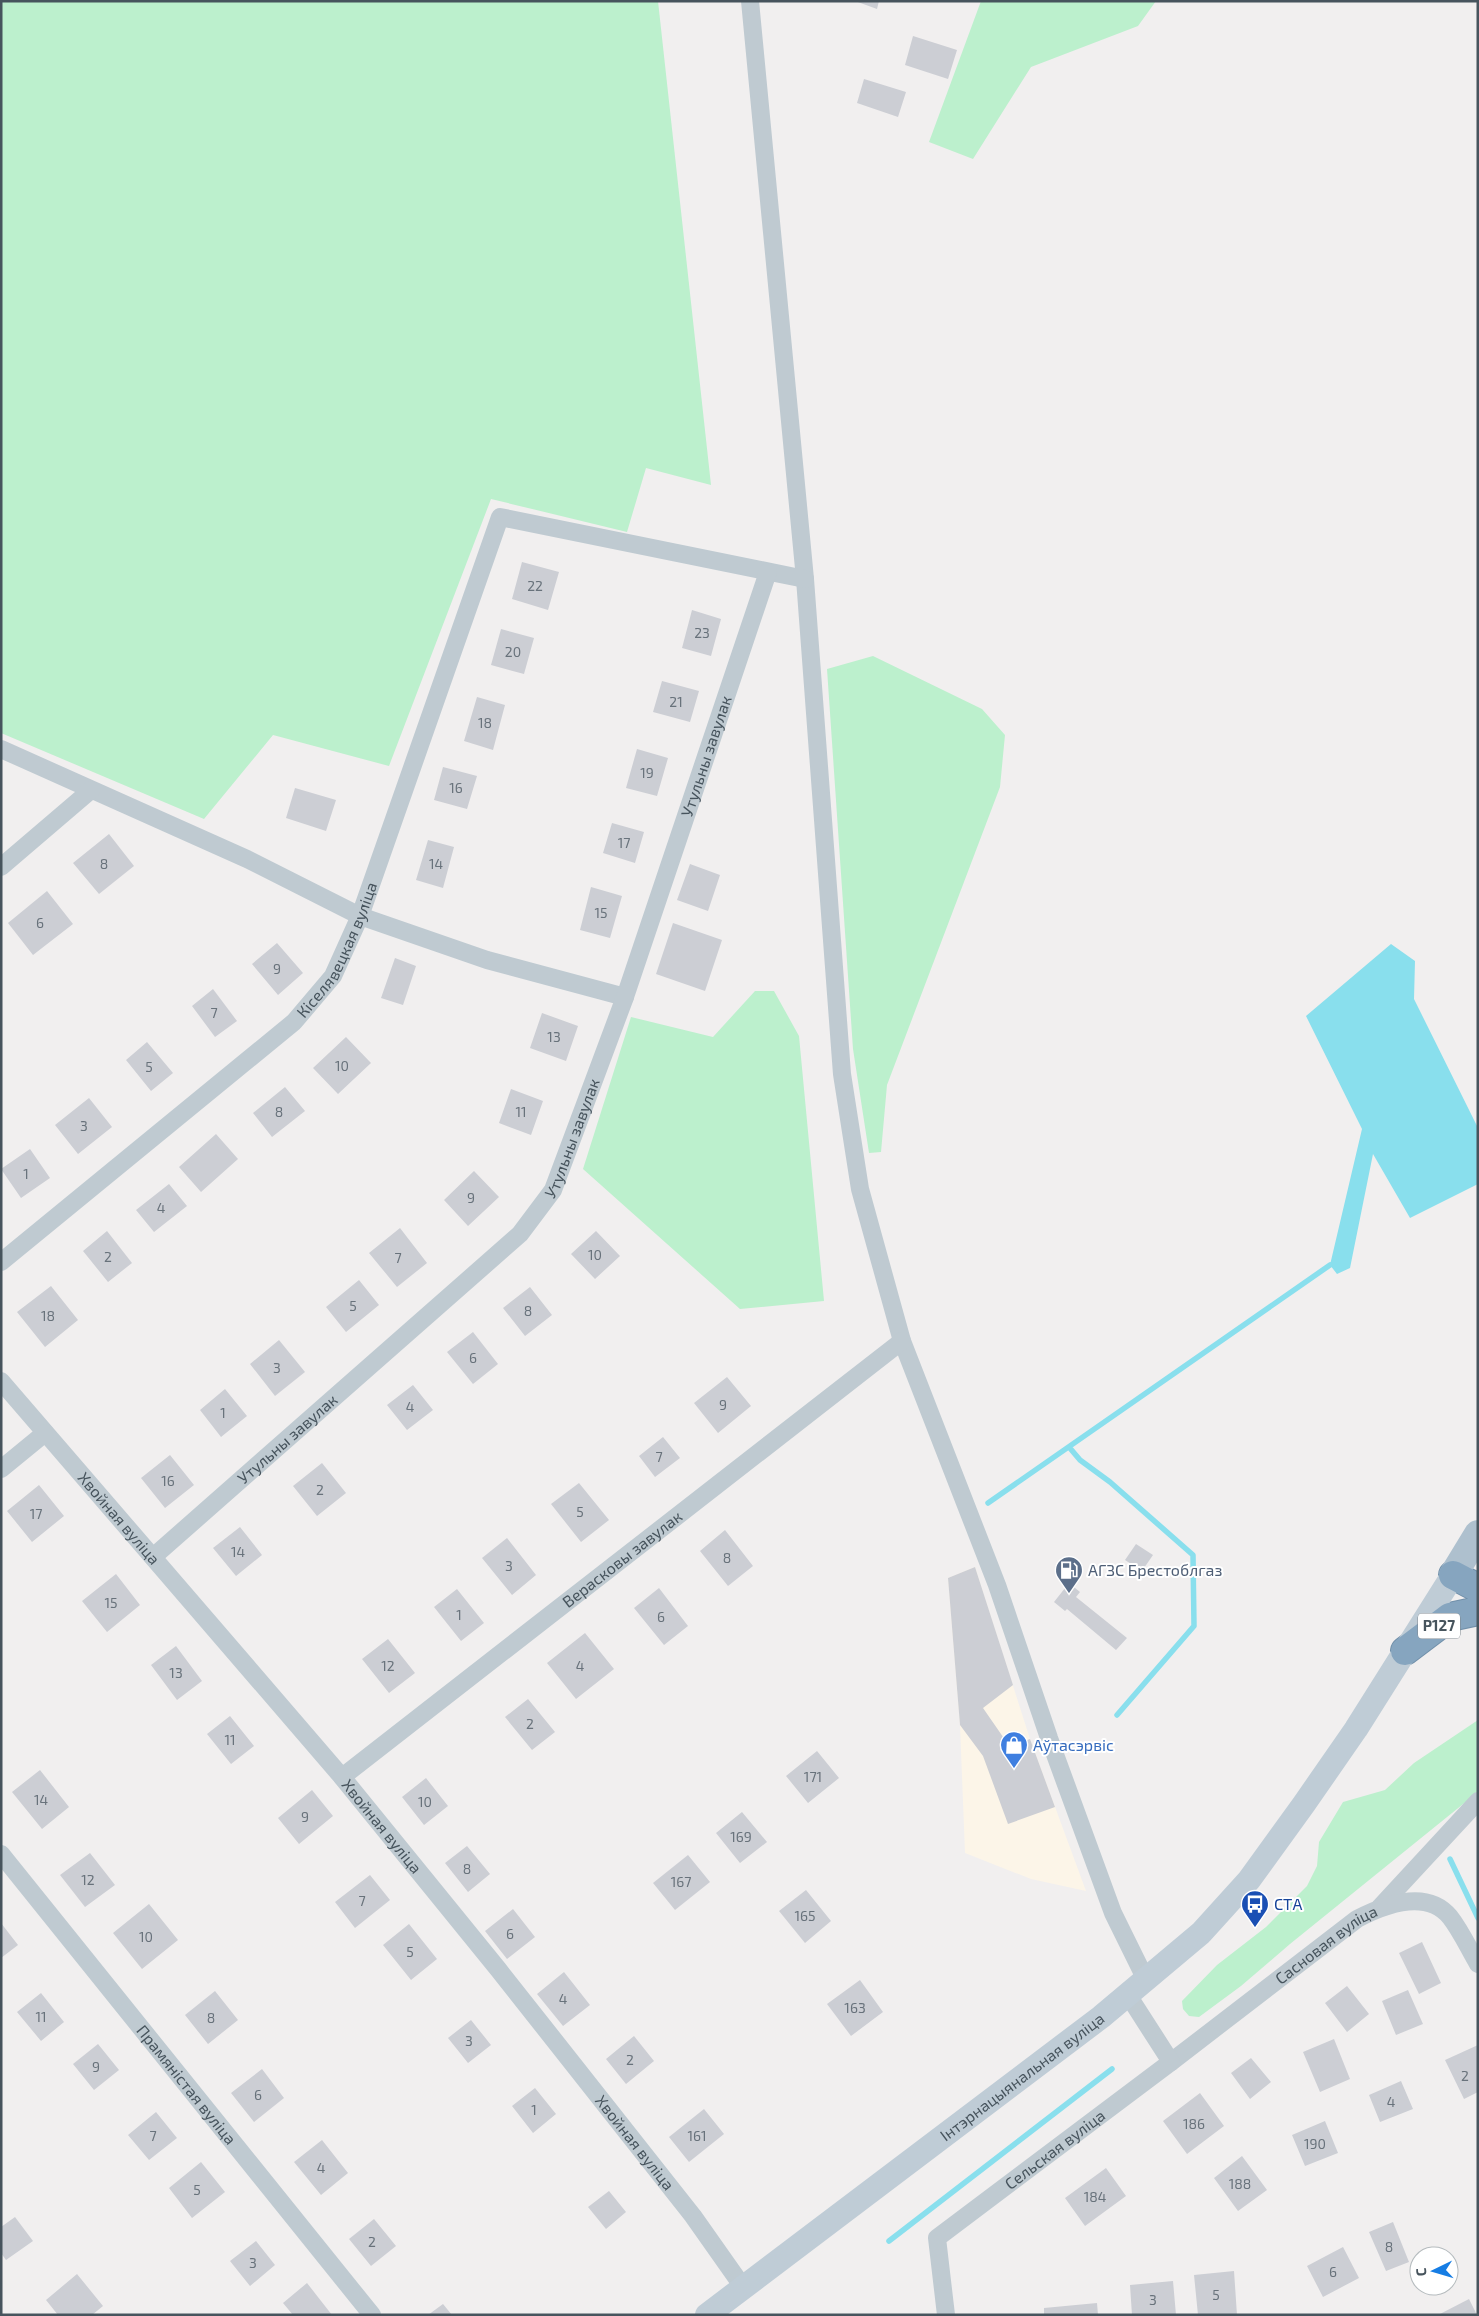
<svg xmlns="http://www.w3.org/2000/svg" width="1479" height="2316" font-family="'Exo 2',sans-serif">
  <rect width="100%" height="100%" fill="#f1efef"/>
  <path fill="#fcf5e8" d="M975 1567 1030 1739 1086 1891 1031 1879 965 1853 960 1725 948 1578Z"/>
  <path fill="#bcf0cd" d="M1 1H658L711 485 646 468 627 532 491 499 389 766 273 735 204 819 1 733Z
    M981 1H1156L1138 26 1031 67 973 159 929 142Z
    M873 656 982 709 1005 735 1000 787 887 1085 881 1152 869 1153 853 1049 827 669Z
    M755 991H774L799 1036 824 1301 740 1309 583 1169 631 1017 713 1037Z
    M1478 1720V1792L1290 1944 1241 1986 1199 2017 1189 2016 1183 2009 1182 2001 1217 1965 1266 1927 1307 1886 1317 1866 1319 1842 1343 1802 1385 1790 1414 1763Z"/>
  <path fill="#89dfed" d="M1391 944 1415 961 1414 999 1478 1128V1184L1410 1218 1373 1154 1350 1268 1337 1274 1330 1265 1362 1129 1306 1016Z"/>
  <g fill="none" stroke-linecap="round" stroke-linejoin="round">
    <path stroke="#89dfed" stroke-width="5.5" d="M1069 1447 1080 1460 1110 1482 1193 1555 1194 1626 1117 1715
      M988 1503 1330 1265
      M1450 1859 1478 1918
      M889 2241 1112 2069"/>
  </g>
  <path fill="#ccced4" d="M855 1H879L877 9Z
    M913 36 957 50 948 79 905 65Z
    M864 79 906 92 898 117 857 103Z
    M522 562 559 572 548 610 512 599Z
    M692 610 721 619 711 656 682 648Z
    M501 629 534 638 524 674 491 665Z
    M662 681 699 691 690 722 653 712Z
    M477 697 505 705 493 750 464 741Z
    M637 749 668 758 657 796 626 788Z
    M443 767 477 776 467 809 434 800Z
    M295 788 336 800 326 831 286 818Z
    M612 823 644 832 635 863 603 853Z
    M109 834 134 866 99 894 73 863Z
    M428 840 454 847 443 888 416 880Z
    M690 864 720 875 708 911 677 900Z
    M591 887 622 896 610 938 580 930Z
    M47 891 73 924 33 955 8 923Z
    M673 923 722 940 705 991 656 974Z
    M277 943 303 973 278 995 252 964Z
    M395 958 416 966 403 1005 381 998Z
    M213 989 237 1021 215 1037 192 1006Z
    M542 1013 578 1026 566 1061 530 1048Z
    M346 1037 371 1063 338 1094 313 1068Z
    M147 1042 173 1073 151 1091 126 1060Z
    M285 1087 305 1111 272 1137 253 1113Z
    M511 1089 543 1101 531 1135 499 1123Z
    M89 1098 112 1127 78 1154 55 1125Z
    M216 1134 238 1159 201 1192 179 1167Z
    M30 1149 50 1178 21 1198 1 1169Z
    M474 1171 499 1197 468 1226 444 1200Z
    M169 1184 187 1206 154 1232 136 1210Z
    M400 1228 427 1263 397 1287 369 1253Z
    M107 1231 132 1263 108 1282 83 1251Z
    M596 1231 620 1256 595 1279 571 1254Z
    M359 1280 379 1305 346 1332 326 1307Z
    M51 1286 78 1320 45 1347 17 1312Z
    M530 1287 552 1315 525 1336 503 1308Z
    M473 1332 498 1364 473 1384 447 1352Z
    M279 1340 305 1372 275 1396 250 1364Z
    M727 1377 751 1406 718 1433 694 1403Z
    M413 1385 433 1410 407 1430 387 1405Z
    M225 1389 247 1416 221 1437 200 1410Z
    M663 1437 680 1458 655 1477 639 1456Z
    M170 1455 194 1485 165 1508 141 1478Z
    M322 1463 346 1493 317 1516 293 1486Z
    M579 1483 609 1520 581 1542 551 1504Z
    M39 1485 64 1516 32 1542 7 1511Z
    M240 1527 262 1555 236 1576 213 1548Z
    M725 1530 753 1566 728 1586 700 1551Z
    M507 1538 536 1575 512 1595 482 1558Z
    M1136 1544 1153 1555 1142 1571 1125 1560Z
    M975 1567 1013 1685 983 1708 1010 1747 1030 1739 1055 1807 1008 1824 983 1756 960 1725 948 1578Z
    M116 1574 140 1605 107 1632 82 1601Z
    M1069 1583 1080 1592 1076 1597 1127 1638 1116 1650 1067 1609 1065 1611 1054 1602Z
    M659 1588 688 1626 664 1645 634 1608Z
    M457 1589 484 1623 461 1641 434 1607Z
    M585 1633 614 1669 576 1699 547 1663Z
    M388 1639 415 1673 389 1693 362 1659Z
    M176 1646 202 1681 177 1700 151 1665Z
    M528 1699 555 1732 532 1750 505 1717Z
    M230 1716 254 1746 231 1764 207 1734Z
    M817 1751 839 1778 808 1803 786 1776Z
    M40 1770 69 1807 42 1829 12 1792Z
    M426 1778 448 1806 424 1825 402 1797Z
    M312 1790 333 1816 299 1844 278 1818Z
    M742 1812 767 1842 740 1863 716 1833Z
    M467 1846 490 1874 468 1892 445 1863Z
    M90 1853 115 1885 85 1907 60 1875Z
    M688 1855 710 1882 675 1910 653 1883Z
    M370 1875 390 1900 355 1928 335 1902Z
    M806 1890 831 1921 805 1943 779 1911Z
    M149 1904 178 1940 142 1969 113 1933Z
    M513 1909 535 1937 507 1959 485 1931Z
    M1 1923 18 1945 1 1958Z
    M409 1924 437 1959 411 1980 383 1945Z
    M1422 1942 1441 1983 1419 1994 1399 1953Z
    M564 1972 590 2005 563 2026 537 1994Z
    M860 1980 883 2012 851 2036 827 2004Z
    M1347 1986 1369 2014 1347 2032 1325 2003Z
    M1408 1990 1423 2024 1396 2035 1382 2001Z
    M215 1991 238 2020 208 2044 185 2015Z
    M41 1993 64 2022 41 2041 17 2012Z
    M471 2020 491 2045 468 2063 448 2038Z
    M634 2036 654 2061 626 2084 606 2059Z
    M1334 2039 1350 2079 1320 2092 1303 2052Z
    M98 2044 119 2070 94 2090 73 2064Z
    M1478 2045V2092L1464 2099 1445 2060Z
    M1251 2058 1271 2082 1250 2099 1231 2073Z
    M262 2069 284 2098 254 2122 231 2093Z
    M1401 2081 1413 2109 1380 2122 1369 2095Z
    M535 2088 556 2114 533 2133 512 2106Z
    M1200 2093 1224 2126 1187 2154 1163 2121Z
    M704 2109 724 2134 689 2162 669 2137Z
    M156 2112 177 2138 149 2160 128 2135Z
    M1325 2121 1338 2153 1305 2166 1292 2135Z
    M322 2140 348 2173 321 2195 294 2162Z
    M1242 2156 1267 2190 1238 2211 1214 2178Z
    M201 2162 225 2192 192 2218 169 2188Z
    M1106 2168 1126 2196 1085 2226 1065 2198Z
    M609 2191 626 2212 606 2229 588 2207Z
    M15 2217 33 2241 6 2260 1 2253V2227Z
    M374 2219 396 2246 371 2266 349 2239Z
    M1393 2222 1409 2262 1386 2271 1369 2232Z
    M256 2241 275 2265 250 2286 230 2261Z
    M1343 2247 1359 2278 1323 2297 1307 2266Z
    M1234 2271 1237 2315H1198L1194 2275Z
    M77 2274 103 2306 92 2315H58L46 2300Z
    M1173 2281 1176 2315H1132L1130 2285Z
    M307 2283 332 2315H293L283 2303Z
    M1469 2299 1477 2315H1438Z
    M1097 2303 1098 2315H1044V2308Z
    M443 2304 452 2315H428Z"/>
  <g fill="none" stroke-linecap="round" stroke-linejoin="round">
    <g stroke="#7190aa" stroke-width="30">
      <path id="highway" d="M1453 1575 1478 1588
        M1405 1651 1450 1617 1478 1611"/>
    </g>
    <g stroke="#bfcad1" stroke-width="18">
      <path d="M750 1 805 579 842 1074 860 1189 902 1341 997 1585 1049 1738 1113 1913 1146 1980"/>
      <path d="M1 749 247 859 360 916 487 960 625 997"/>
      <path d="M1 867 91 790"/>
      <path id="s1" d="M1 1262 294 1022 333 976 360 916 500 517 805 579"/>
      <path id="s2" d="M1 1381 342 1777 498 1969 693 2216 743 2287"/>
      <path d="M1 1469 45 1433"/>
      <path id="s3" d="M153 1557 520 1234 553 1190 625 997 768 572"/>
      <path id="s4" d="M342 1777 902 1341"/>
      <path id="s5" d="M1 1854 372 2315"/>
      <path d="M1380 1907 1478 1801"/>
      <path id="s6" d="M1171 2062 1357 1919C1384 1905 1426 1888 1450 1917 1461 1931 1469 1949 1478 1964"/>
      <path id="s7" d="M946 2315 937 2238 1171 2062 1128 1995"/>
    </g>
    <path stroke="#bfccd6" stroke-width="24" id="s8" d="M707 2315 1101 2017 1201 1933 1249 1880 1304 1804 1356 1729 1453 1575"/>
    <path stroke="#aec0ce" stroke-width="28" d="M1453 1575 1478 1534"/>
    <use href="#highway" stroke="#86a5bf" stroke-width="28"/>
  </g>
  <defs>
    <g id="fuel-pin" transform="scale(1.4375)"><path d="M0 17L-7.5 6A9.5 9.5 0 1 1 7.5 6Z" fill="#5c6f8a" stroke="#fff"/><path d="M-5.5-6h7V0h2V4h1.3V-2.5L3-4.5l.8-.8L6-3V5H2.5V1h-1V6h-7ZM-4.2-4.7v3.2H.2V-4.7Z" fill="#fff"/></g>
    <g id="shop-pin" transform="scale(1.4375)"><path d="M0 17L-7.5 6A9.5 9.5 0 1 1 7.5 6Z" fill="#3f7fe0" stroke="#fff"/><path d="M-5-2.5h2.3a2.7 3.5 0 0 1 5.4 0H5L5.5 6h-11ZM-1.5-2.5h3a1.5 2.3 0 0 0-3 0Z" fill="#fff"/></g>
    <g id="bus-pin" transform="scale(1.4375)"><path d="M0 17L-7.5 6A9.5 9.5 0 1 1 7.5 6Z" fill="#1a4fb4" stroke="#fff"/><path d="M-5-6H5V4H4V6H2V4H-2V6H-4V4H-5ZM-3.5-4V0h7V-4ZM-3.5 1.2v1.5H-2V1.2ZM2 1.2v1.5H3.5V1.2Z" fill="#fff"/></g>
  </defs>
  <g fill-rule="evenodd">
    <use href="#fuel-pin" x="1069" y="1570"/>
    <use href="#shop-pin" x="1014" y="1745"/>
    <use href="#bus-pin" x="1255" y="1904"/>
  </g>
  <g text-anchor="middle" stroke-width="4" stroke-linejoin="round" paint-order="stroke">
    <g font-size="14" fill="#68727b">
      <text x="535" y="591">22</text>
      <text x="702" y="638">23</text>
      <text x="513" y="657">20</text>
      <text x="676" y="707">21</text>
      <text x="485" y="728">18</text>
      <text x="647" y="778">19</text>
      <text x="456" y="793">16</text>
      <text x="624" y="848">17</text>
      <text x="104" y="869">8</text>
      <text x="436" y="869">14</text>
      <text x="601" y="918">15</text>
      <text x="40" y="928">6</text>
      <text x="277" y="974">9</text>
      <text x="214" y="1018">7</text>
      <text x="554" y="1042">13</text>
      <text x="342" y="1071">10</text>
      <text x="149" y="1072">5</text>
      <text x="279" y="1117">8</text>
      <text x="521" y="1117">11</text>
      <text x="84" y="1131">3</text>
      <text x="26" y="1179">1</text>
      <text x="471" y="1203">9</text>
      <text x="161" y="1213">4</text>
      <text x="595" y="1260">10</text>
      <text x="108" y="1262">2</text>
      <text x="398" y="1263">7</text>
      <text x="353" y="1311">5</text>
      <text x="528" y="1316">8</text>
      <text x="48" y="1321">18</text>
      <text x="473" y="1363">6</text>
      <text x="277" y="1373">3</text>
      <text x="723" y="1410">9</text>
      <text x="410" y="1412">4</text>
      <text x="223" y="1418">1</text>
      <text x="659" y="1462">7</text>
      <text x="168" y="1486">16</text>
      <text x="320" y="1495">2</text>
      <text x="580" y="1517">5</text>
      <text x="36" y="1519">17</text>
      <text x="238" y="1557">14</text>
      <text x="727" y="1563">8</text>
      <text x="509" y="1571">3</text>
      <text x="111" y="1608">15</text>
      <text x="459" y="1620">1</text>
      <text x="661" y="1622">6</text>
      <text x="388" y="1671">12</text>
      <text x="580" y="1671">4</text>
      <text x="176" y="1678">13</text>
      <text x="530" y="1729">2</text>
      <text x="230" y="1745">11</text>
      <text x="813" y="1782">171</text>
      <text x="41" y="1805">14</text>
      <text x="425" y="1807">10</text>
      <text x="305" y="1822">9</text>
      <text x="741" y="1842">169</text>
      <text x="467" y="1874">8</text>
      <text x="88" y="1885">12</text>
      <text x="681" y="1887">167</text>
      <text x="362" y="1906">7</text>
      <text x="805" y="1921">165</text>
      <text x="510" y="1939">6</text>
      <text x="146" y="1942">10</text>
      <text x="410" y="1957">5</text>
      <text x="563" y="2004">4</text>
      <text x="855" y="2013">163</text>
      <text x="41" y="2022">11</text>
      <text x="211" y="2023">8</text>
      <text x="469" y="2046">3</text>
      <text x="630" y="2065">2</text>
      <text x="96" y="2072">9</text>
      <text x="1465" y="2081">2</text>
      <text x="258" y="2100">6</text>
      <text x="1391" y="2107">4</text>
      <text x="534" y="2115">1</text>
      <text x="1194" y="2129">186</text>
      <text x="153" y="2141">7</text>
      <text x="697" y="2141">161</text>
      <text x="1315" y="2149">190</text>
      <text x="321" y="2173">4</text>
      <text x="1240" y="2189">188</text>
      <text x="197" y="2195">5</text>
      <text x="1095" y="2202">184</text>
      <text x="372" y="2247">2</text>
      <text x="1389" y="2252">8</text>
      <text x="253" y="2268">3</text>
      <text x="1333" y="2277">6</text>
      <text x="1216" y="2300">5</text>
      <text x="1153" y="2305">3</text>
    </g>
    <rect fill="#fff" stroke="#7e878e" stroke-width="1" x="1418" y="1613.5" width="42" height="25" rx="4"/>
    <g font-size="15" font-weight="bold" fill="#47545d">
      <text x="1439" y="1631">Р127</text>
    </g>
    <g font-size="16" fill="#47545d" stroke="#fff">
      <text dy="6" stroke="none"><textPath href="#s3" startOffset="1004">Утульны завулак</textPath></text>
      <text dy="6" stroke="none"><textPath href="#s1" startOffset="464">Кіселявецкая вуліца</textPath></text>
      <text dy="6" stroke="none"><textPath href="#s3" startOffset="599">Утульны завулак</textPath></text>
      <text dy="6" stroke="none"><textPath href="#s3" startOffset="179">Утульны завулак</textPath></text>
      <text dy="6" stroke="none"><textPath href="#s2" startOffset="181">Хвойная вуліца</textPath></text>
      <text dy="6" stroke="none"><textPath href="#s4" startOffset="355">Верасковы завулак</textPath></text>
      <text dy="6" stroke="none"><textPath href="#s2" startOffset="586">Хвойная вуліца</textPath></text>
      <text dy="6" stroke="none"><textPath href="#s6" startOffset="195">Сасновая вуліца</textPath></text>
      <text dy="6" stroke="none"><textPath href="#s8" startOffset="395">Інтэрнацыянальная вуліца</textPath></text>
      <text dy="6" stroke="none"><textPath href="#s5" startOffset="296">Прамяністая вуліца</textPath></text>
      <text dy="6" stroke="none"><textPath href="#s2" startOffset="991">Хвойная вуліца</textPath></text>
      <text dy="6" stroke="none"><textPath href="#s7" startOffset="225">Сельская вуліца</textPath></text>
    </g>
    <g font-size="16" fill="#4e5e75" stroke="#fff" text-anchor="start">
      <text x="1088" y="1576">АГЗС Брестоблгаз</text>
    </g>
    <g font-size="16" fill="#366cbe" stroke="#fff" text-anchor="start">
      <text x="1033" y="1751">Аўтасэрвіс</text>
    </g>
    <g font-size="16" fill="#164399" stroke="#fff" text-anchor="start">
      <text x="1274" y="1910">СТА</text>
    </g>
  </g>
  <rect width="1479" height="2316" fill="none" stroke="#47545d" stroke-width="5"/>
  <g transform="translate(1434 2271) rotate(265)"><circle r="24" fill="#ffffff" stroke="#b5bbbe"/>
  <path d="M0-4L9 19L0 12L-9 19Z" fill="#167de4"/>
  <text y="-8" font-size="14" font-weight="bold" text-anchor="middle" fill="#47545d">С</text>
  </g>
</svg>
